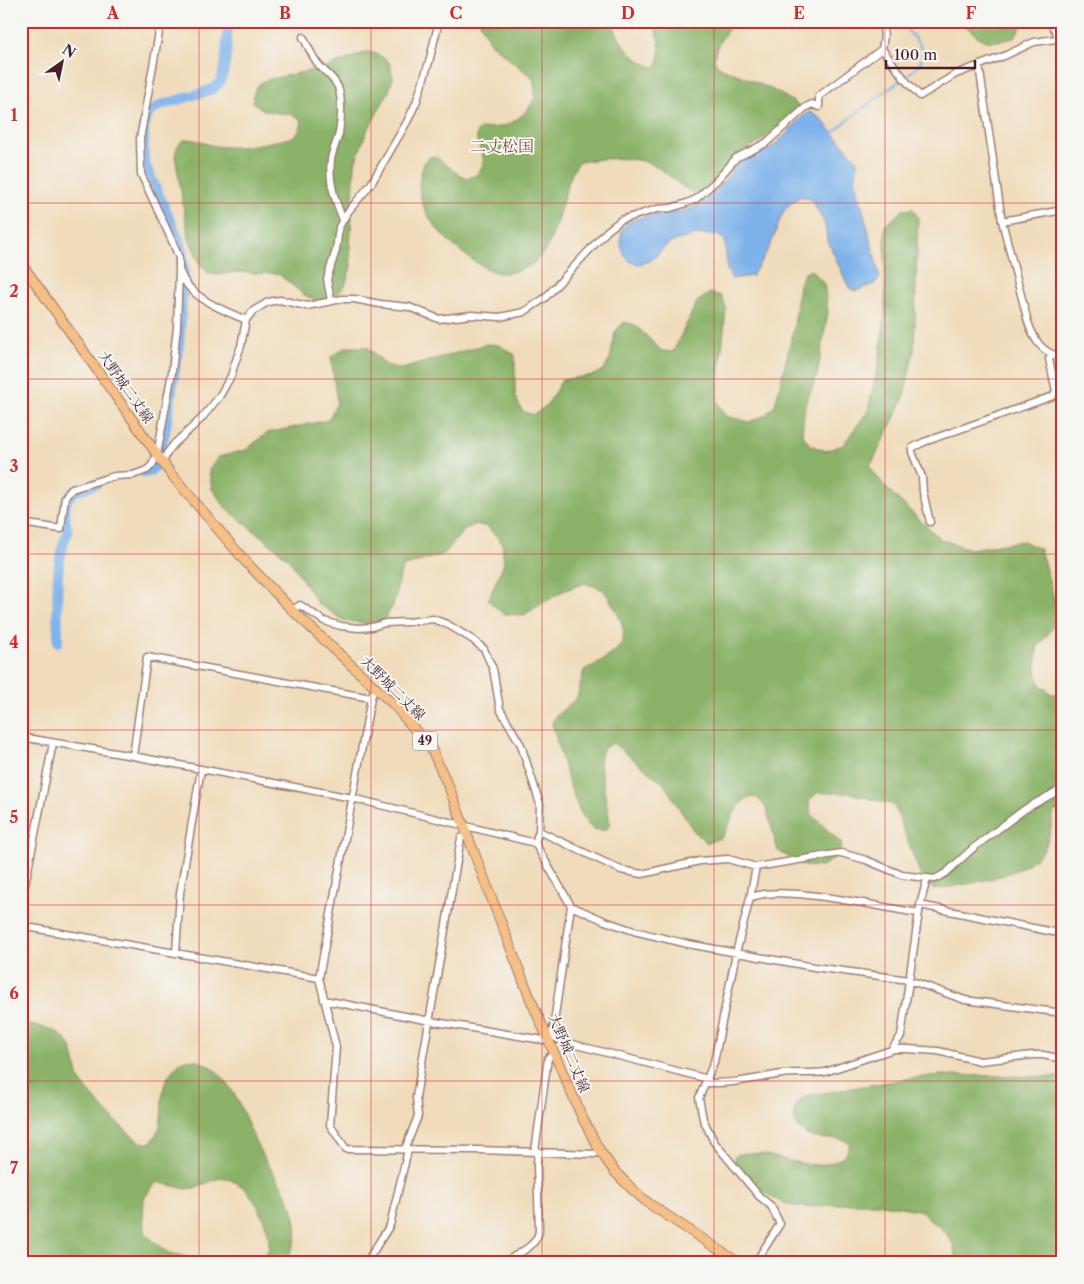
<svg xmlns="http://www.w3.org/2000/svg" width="1084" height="1284" font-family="'Libre Caslon Text','Noto Serif JP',serif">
  <rect width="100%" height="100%" fill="#f6f6f2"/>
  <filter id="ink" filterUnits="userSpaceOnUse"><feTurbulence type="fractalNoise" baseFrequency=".02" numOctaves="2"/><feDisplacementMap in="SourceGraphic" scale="10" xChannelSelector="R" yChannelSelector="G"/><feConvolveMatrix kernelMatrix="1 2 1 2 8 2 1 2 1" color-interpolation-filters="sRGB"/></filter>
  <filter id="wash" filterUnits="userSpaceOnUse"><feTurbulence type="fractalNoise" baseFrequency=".0096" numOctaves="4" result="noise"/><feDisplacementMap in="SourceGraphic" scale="20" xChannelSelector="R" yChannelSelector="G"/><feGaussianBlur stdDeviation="1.12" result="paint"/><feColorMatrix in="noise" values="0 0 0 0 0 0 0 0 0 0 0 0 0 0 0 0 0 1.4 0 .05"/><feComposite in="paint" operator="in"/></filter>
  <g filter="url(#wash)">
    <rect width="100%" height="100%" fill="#f0dbba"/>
    <path fill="#8ab268" stroke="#6a684a" d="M479 21H612C615 29 618 37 623 44 629 52 644 67 655 67 665 56 656 34 654 21H734C727 32 710 50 716 64L722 68C745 78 782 91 801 108L798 112 760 142 738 153 731 159 720 175 701 192 696 194C681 187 671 176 657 167 640 155 600 158 580 162 574 167 572 174 569 181 554 220 556 269 504 273 495 274 486 268 479 264 449 246 408 208 422 170 424 163 426 158 433 156 448 162 464 189 479 172 482 167 484 163 483 157 481 146 475 144 477 131 486 126 494 129 504 126 515 123 531 109 535 97 536 91 534 84 533 78L491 44Z
      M960 21H1025L1014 38C982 45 984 42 960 21Z
      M367 52 374 53 387 60 390 64 393 78 389 91 366 133 355 163 350 248 351 267 345 286 332 300 320 302 313 300 303 294 280 275C271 272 263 274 254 273 250 273 246 272 242 272 230 271 214 280 205 270 197 262 195 249 189 239L175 156C176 150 178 142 185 140 193 137 206 145 215 146 242 150 264 143 291 138L298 133 302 123C295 107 268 120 253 102 253 91 255 85 266 80L327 67Z
      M913 209 918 218 914 350 903 400 870 467 886 488 940 539 970 549 1023 541 1040 549 1058 612 1055 625 1037 648 1036 674 1041 686 1052 694H1063V809L1054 811C1052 822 1050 834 1046 845 1032 877 965 884 934 890L921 876 894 805 850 793H817L809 801 811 814 842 844 837 856 821 867 804 866 778 851 766 807 756 797 747 798 738 806 722 837 707 843 693 830 664 784 613 743 604 748 599 759 610 824 606 830C602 830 597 830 594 829 576 823 558 743 552 723L556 716 577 698 584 670C595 664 609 658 617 649 634 632 613 606 604 590L585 583 563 591 524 615 503 614 488 600 504 563 502 543 488 527 476 524 465 529 444 554 402 567 393 606 384 620 367 623 345 621 318 604 289 559 226 508 212 489 209 470 218 457 246 450 267 433 328 420 337 403 331 357 346 347H368L386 365 402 369 487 344 499 345 515 355V396L522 411 534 415 548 404 562 380 594 375 604 369 610 359 615 332 624 322 635 325 662 351 673 352 697 302 710 293 721 296 726 308 717 401 726 416 749 422 764 416 775 405 794 328 799 284 804 274 811 270 824 284 828 312 817 376 805 404 802 434 810 445 826 451 843 445 868 411 879 362 885 316V226L903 210Z
      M21 1024C38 1026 55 1027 67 1041 75 1051 75 1066 79 1078 84 1090 131 1140 144 1143 147 1144 148 1143 151 1142 154 1138 157 1134 159 1129 165 1108 157 1090 172 1071 176 1066 180 1061 187 1060 198 1057 216 1069 223 1078 241 1099 248 1129 261 1153 275 1178 291 1193 296 1224 299 1238 291 1251 284 1263H255C285 1256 259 1202 246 1190 239 1183 231 1180 222 1177L194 1188 186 1189 157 1182 144 1198 143 1219 146 1235 169 1253 181 1255 204 1263H21Z
      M940 1075 1063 1077V1263H951L955 1254 954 1245 945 1232 919 1210 876 1203H851L807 1207 794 1206 779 1201 755 1187 736 1167 734 1156C763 1143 812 1180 842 1157 846 1153 849 1150 850 1144 836 1132 818 1146 802 1131 799 1128 797 1126 795 1122 793 1115 794 1109 798 1103 802 1098 806 1097 811 1095L906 1079Z"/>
    <path fill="#7eb2eb" stroke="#64688b" d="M810 112 821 119 856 159 858 166 855 178 880 278 874 284 856 291 849 288 827 239 825 224 818 211 812 200 802 196C778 209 782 219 772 241 767 253 759 264 752 276L732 279 727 269 725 240C722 238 718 235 714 235 703 232 676 239 667 245 656 253 658 259 643 263 621 269 614 232 628 223 650 210 680 218 702 203 707 200 724 182 728 176 731 172 733 167 737 163 745 155 758 156 768 150 780 142 793 126 804 115Z"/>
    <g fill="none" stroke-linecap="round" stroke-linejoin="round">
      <path stroke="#7eb2eb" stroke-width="2" d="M898 21C917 41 938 54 906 76
        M833 133 849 119 902 79"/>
      <path stroke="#7eb2eb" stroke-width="10" d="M145 473 150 471 156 465 165 433 179 345 184 268 181 244 144 162V128L146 118 151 111 161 105 211 90C214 88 217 86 220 82 227 69 227 37 228 21
        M58 642C58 607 53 564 68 532 65 521 61 499 74 492 81 488 90 487 97 484"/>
    </g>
  </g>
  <g filter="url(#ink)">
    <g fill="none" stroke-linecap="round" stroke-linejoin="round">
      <g stroke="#9d7d72" stroke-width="9">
        <path id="minor" d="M1050 21 1059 38
          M303 37C308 46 312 56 318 64 324 72 334 77 338 87 343 101 341 120 339 133 337 142 332 151 331 160 328 181 335 200 343 220
          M882 49 906 81 920 96 956 74 1004 56 1034 42 1063 38
          M979 65 1002 221 1028 322C1034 340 1042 354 1063 357
          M1002 221 1063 210
          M180 272C189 298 223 310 246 320
          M331 301 327 279 336 250 339 227 347 213 371 184 407 122 416 103 429 62 439 21
          M163 463 167 453 174 444 201 419 219 397 231 376 235 363 241 346 246 320 253 311 268 302 280 300 307 306 342 299H354L380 304 409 307 439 319 471 315 500 317 524 312 545 298 607 231 621 220 657 209 671 208 687 203 696 199 717 180 736 158 766 143 806 107 812 104 819 107V96L882 49C884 37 886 31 878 21
          M930 522 923 492 922 477 912 452V448L924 442 1053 396 1056 391 1049 359 1052 354
          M21 523 61 529 65 497 72 489 104 479 115 476 133 475 147 470 152 465 157 455 172 372 177 327 179 270V258L173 243 141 174 140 139 161 21
          M292 610 300 605 324 621 341 626 359 628 372 627 385 623 408 622 433 619 447 624 473 640 484 649 493 669 500 709 521 745 540 804 539 831 535 843
          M375 687 371 698 319 978 336 1047 330 1125 346 1149 478 1150 594 1154 600 1151
          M21 737 133 756 352 798 535 843 571 906 552 1036 543 1040 430 1021 324 1000
          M133 756 147 657 371 698
          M539 831 621 870 642 874 700 861 728 859 756 867 841 853 866 860 902 875 935 879 946 873 972 849 1025 809 1063 788
          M750 898C777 883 884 908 919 913
          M21 905 53 743
          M920 905 1063 934
          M571 906 605 921 634 931 688 944 814 967 909 980 965 1000 1063 1013
          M21 926 319 978
          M176 952 180 893 201 769
          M552 1036 561 1041 708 1079V1083C734 1084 757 1078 782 1074 797 1072 811 1074 825 1072L894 1049H907L938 1051 980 1061 1033 1055H1043L1063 1059
          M891 1050 901 1036 920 905 927 879
          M405 1149 418 1116 416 1097 461 838 468 836
          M535 1151 548 1058 554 1054
          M366 1263 390 1225 408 1150
          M505 1263C518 1252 536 1248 539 1231L537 1164 538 1151
          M755 1263 780 1224 771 1206 759 1196 714 1142 703 1119 699 1098 714 1062 736 953 750 898 756 867"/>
      </g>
      <g stroke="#9d7d72" stroke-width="11">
        <path id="major" d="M21 263 171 474 246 562 292 610 394 705 432 750 450 790 530 998 583 1119 600 1151 615 1172 632 1189 648 1203 739 1263"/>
      </g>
      <use href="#minor" stroke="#fff" stroke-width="6"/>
      <use href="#major" stroke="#f5bf86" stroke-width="9"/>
    </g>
  </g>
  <path fill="none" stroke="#d62828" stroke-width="1" stroke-opacity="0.55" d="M199 21V1263M371 21V1263M542 21V1263M714 21V1263M885 21V1263M21 203H1063M21 379H1063M21 554H1063M21 730H1063M21 905H1063M21 1081H1063"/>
  <g text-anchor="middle" stroke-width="4" stroke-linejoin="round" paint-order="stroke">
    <rect fill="#f6f6f2" stroke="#7e6067" stroke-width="1" x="412.5" y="731.5" width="25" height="19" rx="4"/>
    <g font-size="12" font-weight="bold" fill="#4a1f2b">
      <text x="425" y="745">49</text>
    </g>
    <g font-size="14" fill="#4a1f2b" stroke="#f6f6f2">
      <text transform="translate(126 387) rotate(55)" y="5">大野城二丈線</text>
      <text transform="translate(393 688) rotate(45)" y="5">大野城二丈線</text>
      <text transform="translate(569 1053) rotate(67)" y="5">大野城二丈線</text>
    </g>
    <g font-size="16" fill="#845246" stroke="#f6f6f2">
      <text x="502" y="152">二丈松国</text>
    </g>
  </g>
  <rect width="1084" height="1284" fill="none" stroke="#f6f6f2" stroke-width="55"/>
  <g transform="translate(62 62) rotate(33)" stroke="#f6f6f2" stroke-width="4" paint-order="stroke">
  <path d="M0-4L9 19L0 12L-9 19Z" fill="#4a1f2b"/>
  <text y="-8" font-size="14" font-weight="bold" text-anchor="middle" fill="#4a1f2b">N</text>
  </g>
  <path d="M886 60v8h89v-8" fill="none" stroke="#4a1f2b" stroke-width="2.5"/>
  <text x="894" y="60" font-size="15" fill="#4a1f2b" stroke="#f6f6f2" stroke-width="4" paint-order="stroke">100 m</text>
  <rect x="28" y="28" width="1028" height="1228" fill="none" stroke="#d62828" stroke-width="2"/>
  <g font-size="16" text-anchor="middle" font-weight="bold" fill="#d62828">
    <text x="113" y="19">A</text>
    <text x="285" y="19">B</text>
    <text x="456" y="19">C</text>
    <text x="628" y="19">D</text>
    <text x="799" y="19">E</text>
    <text x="971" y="19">F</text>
    <text x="14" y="121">1</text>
    <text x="14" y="297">2</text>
    <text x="14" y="472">3</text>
    <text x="14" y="648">4</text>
    <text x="14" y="823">5</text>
    <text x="14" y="999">6</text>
    <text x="14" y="1174">7</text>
  </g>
</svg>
